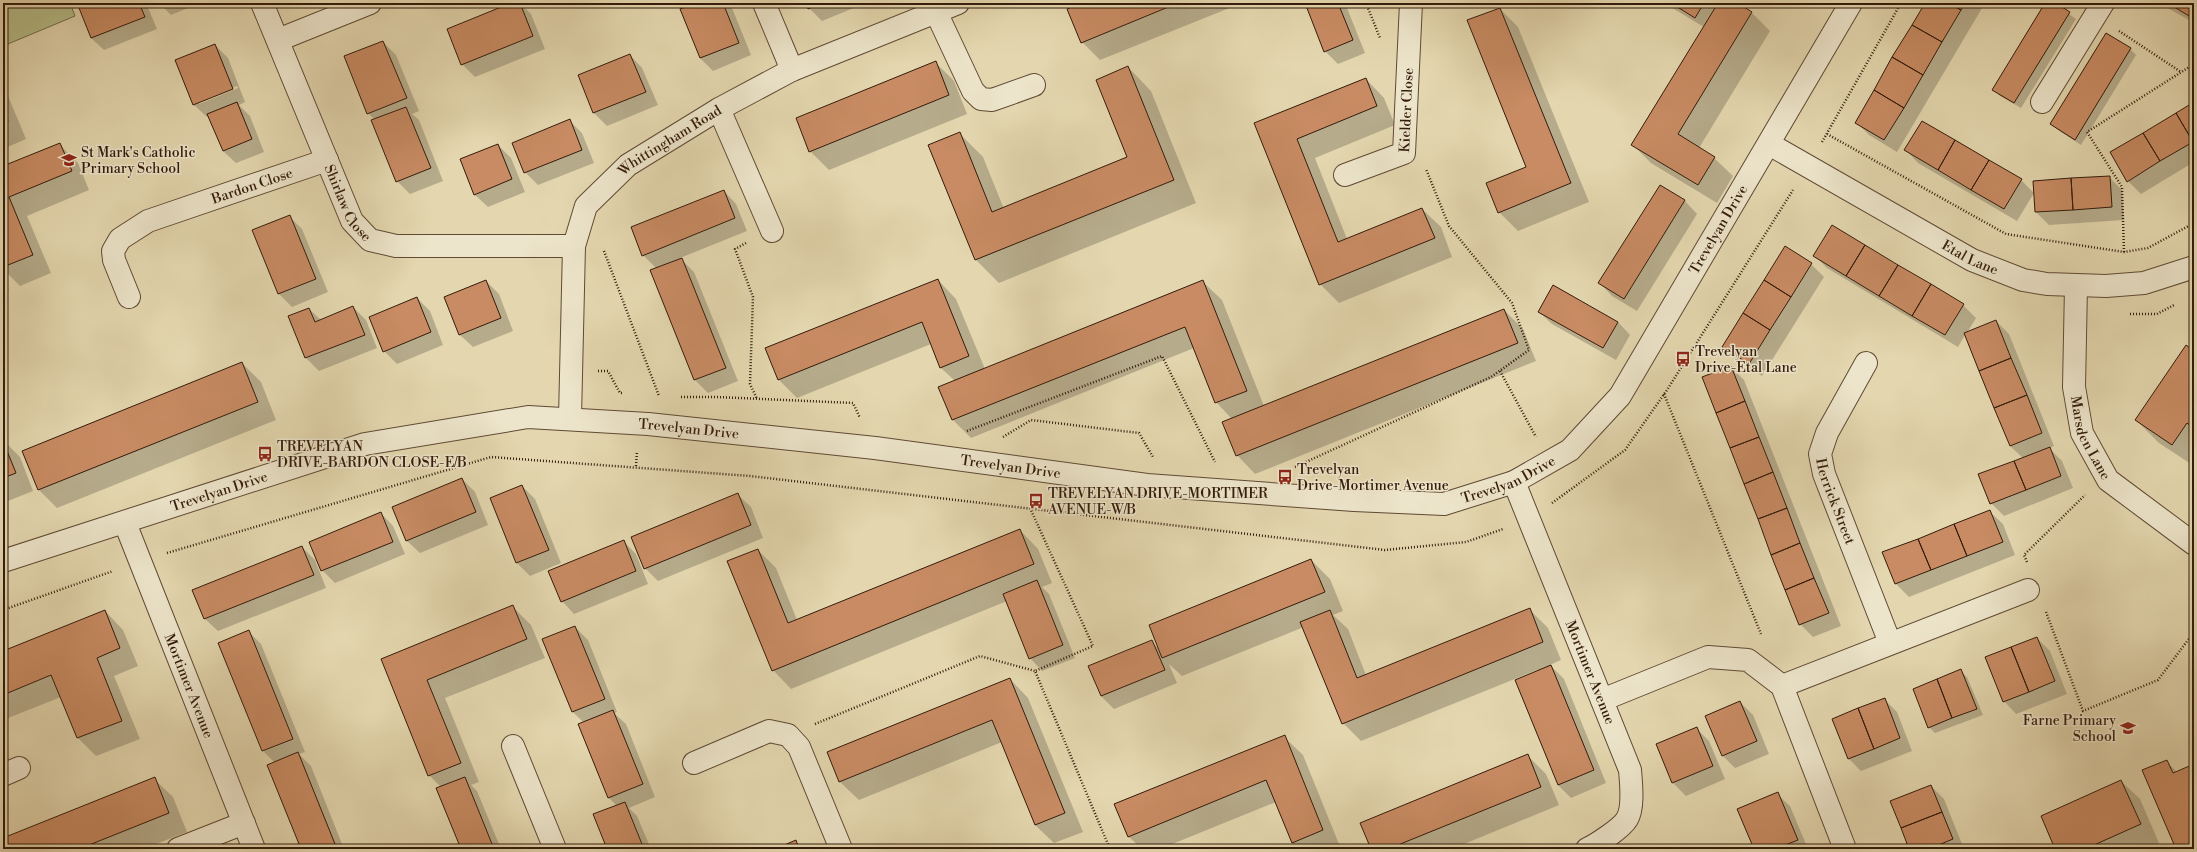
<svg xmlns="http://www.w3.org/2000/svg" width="2197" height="852" font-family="'Libre Bodoni',serif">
  <rect width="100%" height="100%" fill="#e4d7af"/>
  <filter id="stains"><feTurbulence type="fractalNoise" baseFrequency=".005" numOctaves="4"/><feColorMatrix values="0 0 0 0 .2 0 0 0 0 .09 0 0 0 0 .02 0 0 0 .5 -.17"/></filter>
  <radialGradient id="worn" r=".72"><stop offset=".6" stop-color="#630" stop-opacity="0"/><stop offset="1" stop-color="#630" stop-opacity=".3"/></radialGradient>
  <path fill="#b6be89" stroke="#746c4a" d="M3 3H70L75 16 3 46Z"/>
  <path fill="#0003" fill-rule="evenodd" d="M78 3H146L157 29 104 50 91 38Z
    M159 3H200L171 15Z
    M513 3H520L531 14 545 49 475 77 462 64Z
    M698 3H727L732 8 751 55 713 71 700 58Z
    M807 3H866L822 21 809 8Z
    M1083 3H1242L1100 60 1082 42Z
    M1306 3H1345L1365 53 1338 64 1325 51Z
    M1664 3H1736L1752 13 1770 31 1699 148 1714 158 1733 176 1717 203 1651 163 1633 145 1704 27Z
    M1926 3H1985L1897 152 1869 135 1856 122Z
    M2047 3H2054L2076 19 2021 108 2000 96 1993 89Z
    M2159 3H2194V23Z
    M1500 9 1518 27 1589 202 1518 231 1499 212 1528 167Z
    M383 42 396 55 419 111 412 114 419 120 443 181 410 194 397 181 375 120 368 113Z
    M215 45 228 58 245 102 239 105 250 116 264 152 236 163 223 151 209 116 207 117 194 105 176 61ZM237 86 238 88 199 104V102Z
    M2130 49 2136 55 2081 145 2058 130 2051 124Z
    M630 55 642 68 658 105 607 126 594 113 579 76Z
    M935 62 954 81 967 114 829 170 810 151Z
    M1128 67 1151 91 1196 203 999 283 976 260 960 134 983 157 1004 209 1129 158Z
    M1366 79 1384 98 1395 125 1315 158 1347 239 1422 209 1441 227 1452 257 1339 303 1320 284 1255 124Z
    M3 84 26 139 3 149Z
    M2194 103V162L2141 194 2128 181Z
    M569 120 582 133 594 163 538 185 525 172Z
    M59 144 78 163 89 190 27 216 51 273 20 286 3 269V157L7 166Z
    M498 145 511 158 525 192 488 207 475 195 461 160Z
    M1906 150 2021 180 2034 193 2017 221 1918 163Z
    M2109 177 2122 190 2124 220 2049 225 2036 212 2034 182Z
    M1660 186 1685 201 1697 214 1637 311 1612 296 1600 283Z
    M724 191 736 204 747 231 680 258 694 272 738 381 708 393 695 380 651 271 657 269 643 255Z
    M289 216 302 229 328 292 292 307 279 294 254 230Z
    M1815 256 1963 305 1976 318 1967 333 1996 321 2009 334 2054 446 2049 448 2062 461 2073 488 2004 516 1991 503 2023 458 2010 446 1965 335 1958 347 1827 268Z
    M1811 264 1824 277 1762 376 1736 359 1723 347Z
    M3 277 9 291 3 293Z
    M938 280 956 299 985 369 1203 282 1222 300 1264 406 1504 310 1523 329 1536 361 1255 474 1237 455 1232 419 1216 402 1194 348 971 438 952 419 955 381 941 368 931 344 797 398 779 380Z
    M486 281 499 294 513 331 473 347 460 335 445 298Z
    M417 298 430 311 443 345 397 364 384 351Z
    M353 307 366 320 377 348 319 371 306 358 289 316 309 309 321 320Z
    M1539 312 1618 322 1630 335 1616 360 1552 324Z
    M2194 352V466L2159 443 2136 420Z
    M242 363 261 382 276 420 57 508 39 490 23 451Z
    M1731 367 1744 380 1841 626 1813 637 1800 624Z
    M3 440 20 457 33 491 3 503Z
    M462 479 475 492 488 525 420 553 407 541Z
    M522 486 535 499 561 563 530 576 517 563 491 499Z
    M738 495 751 507 763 538 658 581 645 568Z
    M1990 512 2003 524 2015 555 1909 597 1896 584 1884 553Z
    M381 513 393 526 405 554 335 583 322 570Z
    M1020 530 1038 549 1052 583 1042 587 1049 594 1075 658 1042 671 1030 658 1007 601 791 689 773 670 758 550 776 568 797 620Z
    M623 541 636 554 648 584 574 614 562 601Z
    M302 547 315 560 326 588 218 631 205 619 194 591Z
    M1311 560 1330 579 1343 611 1333 615 1348 629 1366 675 1529 609 1548 628 1561 660 1550 665 1564 679 1606 783 1571 798 1558 785 1516 681 1538 672 1537 670 1361 741 1343 723 1304 627 1182 676 1169 664 1177 683 1114 709 1101 696 1090 667 1152 642 1159 649Z
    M513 607 531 625 545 658 445 698 479 782 471 785 477 791 501 849H462L441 787 429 775 382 660Z
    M105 611 123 630 138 666 114 676 140 739 96 756 78 738 61 697 3 720V652Z
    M575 627 588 640 617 712 614 713 626 724 655 797 629 808 637 816 651 849H608L617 806 609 798 580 725 584 723 573 712 543 640Z
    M249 632 261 644 305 752 299 754 311 766 344 849H302L275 763 263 751 220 644Z
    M2037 638 2050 651 2067 694 2016 714 2004 701Z
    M1961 671 1967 677 1983 715 1935 733 1929 727Z
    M1010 679 1028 698 1083 832 1054 843 1035 825 1002 742 859 800 840 782 828 753Z
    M1884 699 1897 712 1912 751 1861 771 1848 758Z
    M1740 702 1753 715 1769 754 1735 768 1722 755Z
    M1696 728 1709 741 1725 779 1686 796 1673 783 1657 745Z
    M1284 737 1303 755 1341 849H1299L1292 843 1276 802 1160 849H1142L1128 836Z
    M1528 756 1546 774 1559 805 1452 849H1372Z
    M2166 761 2177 772 2194 765V849H2177Z
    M154 779 173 797 187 832 143 849H3V839Z
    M2121 781 2140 799 2159 843 2144 849H2056Z
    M1931 786 1944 799 1964 849H1910Z
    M1777 794 1790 806 1808 849H1755Z
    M796 842 803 849H777Z"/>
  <path fill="#c88b63" stroke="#331b0b" d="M77 3H139L145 17 91 38Z
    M511 3H520L533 36 461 65 447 29Z
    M696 3H723L739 43 700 58 680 9Z
    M806 3H822L808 9Z
    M1081 3H1178L1081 43 1067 9Z
    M1305 3H1338L1353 40 1324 52Z
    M1671 3H1704L1695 18Z
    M1718 3H1738L1752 12 1678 134 1715 157 1698 185 1631 145Z
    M1925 3H1948L1961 10 1942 42 1912 25Z
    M1948 3H1965L1961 10Z
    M2045 3H2056L2070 12 2014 103 1992 90Z
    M2172 3H2194V19L2171 5Z
    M1500 8 1571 183 1498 213 1486 183 1526 167 1467 20Z
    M1912 25 1942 42 1923 75 1892 57Z
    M2106 33 2131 48 2075 140 2050 124Z
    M383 41 407 98 367 114 344 56Z
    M215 44 233 89 193 105 175 60Z
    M630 54 646 92 593 113 578 75Z
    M1892 57 1923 75 1904 108 1874 90Z
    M936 61 949 95 809 152 796 118Z
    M1128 66 1174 180 975 260 928 145 960 132 992 212 1127 157 1096 80Z
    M1366 78 1377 106 1297 139 1338 242 1422 208 1435 238 1319 285 1254 123Z
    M1874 90 1904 108 1884 140 1855 123Z
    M237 102 252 139 223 151 207 114Z
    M2194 102V141L2193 142 2176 113Z
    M406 107 431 168 396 182 371 120Z
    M3 108 8 121 3 123Z
    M2176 113 2193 142 2160 161 2143 133Z
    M570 119 582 150 524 173 512 143Z
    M1922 121 1955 140 1938 170 1904 150Z
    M2143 133 2160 161 2127 182 2110 152Z
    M1955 140 1989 160 1971 190 1938 170Z
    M60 143 72 171 9 197 33 255 3 267V166Z
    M498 144 512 179 474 195 460 159Z
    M1989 160 2022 179 2004 209 1971 190Z
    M2110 176 2112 207 2073 210 2071 178Z
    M2071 178 2073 210 2035 212 2033 181Z
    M1660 185 1685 200 1624 299 1598 283Z
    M724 190 735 218 642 256 631 227Z
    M290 215 316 279 278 294 252 230Z
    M1832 225 1865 245 1846 276 1813 256Z
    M1865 245 1898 265 1879 296 1846 276Z
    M1785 246 1812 263 1791 297 1764 280Z
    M682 258 726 368 694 380 650 270Z
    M1898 265 1931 284 1912 316 1879 296Z
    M938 279 969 356 940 368 922 322 778 380 765 348Z
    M486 280 501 318 459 335 444 297Z
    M1203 280 1247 391 1215 403 1185 327 952 420 938 387Z
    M1764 280 1791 297 1770 330 1743 313Z
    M1931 284 1964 304 1945 335 1912 316Z
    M1553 285 1618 322 1603 348 1538 312Z
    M417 297 431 332 383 352 369 317Z
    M353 306 365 335 305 358 288 316 309 308 315 322Z
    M1504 309 1518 343 1236 456 1222 422Z
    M1743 313 1770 330 1749 364 1722 347Z
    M1996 320 2011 358 1979 371 1964 333Z
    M2186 345 2194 351V433L2190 430 2192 427 2187 423 2172 445 2135 420Z
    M2011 358 2027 395 1994 408 1979 371Z
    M242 362 258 402 38 490 22 451Z
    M1731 366 1745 401 1716 413 1702 377Z
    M2027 395 2042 433 2010 446 1994 408Z
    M1745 401 1759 437 1730 448 1716 413Z
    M1759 437 1773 472 1744 484 1730 448Z
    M3 441 16 473 3 478Z
    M2050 447 2061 476 2026 490 2014 461Z
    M2014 461 2026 490 1990 504 1978 474Z
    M1773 472 1787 508 1758 519 1744 484Z
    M462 478 476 512 406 541 392 507Z
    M522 485 549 550 516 563 490 498Z
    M738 493 751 525 644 569 631 537Z
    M1787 508 1800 543 1771 555 1758 519Z
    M1990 510 2003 542 1967 556 1954 524Z
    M381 512 393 542 321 571 309 542Z
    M1954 524 1967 556 1931 570 1918 539Z
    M1020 529 1034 564 772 671 727 561 758 549 788 623Z
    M1918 539 1931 570 1895 584 1882 552Z
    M624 540 636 571 561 602 548 571Z
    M1800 543 1814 578 1785 590 1771 555Z
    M302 546 314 575 204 619 192 590Z
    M1311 559 1325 592 1162 658 1149 625Z
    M1814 578 1829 613 1799 625 1785 590Z
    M1037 580 1063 645 1029 659 1003 594Z
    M513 605 527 639 427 680 461 763 428 776 381 659Z
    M1530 608 1543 642 1342 724 1300 622 1330 610 1357 678Z
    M105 610 120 648 97 658 122 721 77 738 51 675 3 695V651Z
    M575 626 605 699 572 712 542 639Z
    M249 630 293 739 262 751 218 643Z
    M2037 637 2055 681 2029 692 2011 647Z
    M1152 640 1165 670 1101 696 1088 666Z
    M2011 647 2029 692 2003 702 1985 657Z
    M1551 665 1594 770 1558 785 1515 680Z
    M1961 669 1977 709 1952 718 1937 679Z
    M1010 678 1065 813 1035 825 992 720 839 782 827 752Z
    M1937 679 1952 718 1928 728 1913 689Z
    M1885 698 1900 738 1874 749 1858 708Z
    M1740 701 1757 741 1722 756 1705 716Z
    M1858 708 1874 749 1848 759 1832 719Z
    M613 710 643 784 608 798 578 724Z
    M1697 727 1713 766 1672 783 1656 744Z
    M1285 735 1323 830 1292 843 1266 780 1128 837 1114 804Z
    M298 752 337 849H301L267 765Z
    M1528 754 1541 787 1388 849H1371L1360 823Z
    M2167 760 2173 773 2194 764V849H2176L2142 770Z
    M155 777 169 813 79 849H3V838Z
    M465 777 492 844 480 849H461L436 788Z
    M2121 780 2141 824 2085 849H2055L2041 816Z
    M1931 785 1942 812 1901 828 1890 801Z
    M1778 792 1798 840 1775 849H1754L1737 809Z
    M625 802 644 849H607L593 814Z
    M1942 812 1953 839 1929 849H1909L1901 828Z
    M796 840 799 849H775Z"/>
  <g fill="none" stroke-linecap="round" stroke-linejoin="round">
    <g stroke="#5f4a34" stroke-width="24">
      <g id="minor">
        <path id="s1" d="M262 3 352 221 370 240 396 246H574"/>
        <path d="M764 3 792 70"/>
        <path d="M936 12 973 91 981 99 992 100 1034 85"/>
        <path d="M278 40 370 3"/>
        <path d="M2042 102 2103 3"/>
        <path d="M719 109 772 231"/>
        <path id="s2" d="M1769 144 1972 260 2023 280 2047 284 2106 286 2144 283 2194 267"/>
        <path id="s3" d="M1345 175 1404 153 1411 3"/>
        <path id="s4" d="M2076 286 2074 387 2082 433 2108 480 2194 544"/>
        <path id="s5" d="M129 297 114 260 113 251 120 239 148 221 327 160"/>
        <path id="s6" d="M1866 363 1827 433 1820 454 1824 474 1890 643"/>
        <path id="s7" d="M570 418 574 246 586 206 628 165 719 109 792 70 958 3"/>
        <path id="s8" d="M1514 482 1630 770C1631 783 1634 808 1627 819 1622 828 1596 845 1587 849"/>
        <path id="s9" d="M125 523 254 849"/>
        <path id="s10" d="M3 561 365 444 528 417 648 424 875 448 1147 485 1354 500 1444 504 1514 482 1570 450 1620 396 1851 3"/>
        <path d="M1782 686 2028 590"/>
        <path d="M1602 700 1708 657 1748 660 1782 686 1845 849"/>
        <path d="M513 746 555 849"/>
        <path d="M694 763 769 731 788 735 799 747 841 849"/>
        <path d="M3 775 19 768"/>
        <path d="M178 849 244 823"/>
      </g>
    </g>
    <path stroke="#331b0b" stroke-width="2.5" stroke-dasharray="1 2" stroke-linecap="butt" d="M1366 3 1380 38
      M2119 31 2181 72
      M1827 134 2006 234 2124 252 2148 248 2194 223
      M1822 142 1901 3
      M746 243 735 249 753 297 750 384 757 399
      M604 251 659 396
      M2124 252 2122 187 2087 132 2194 64
      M2130 314H2157L2174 305
      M598 371H608L620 393H622
      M1500 371 1536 437
      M1664 394 1761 634
      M681 397H717L853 403 860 418
      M967 431 1162 356 1215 462
      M1003 437 1031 420 1139 433 1153 457
      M636 466 637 451
      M1295 467 1491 377 1529 350 1512 303 1449 226 1426 169
      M1552 503 1625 450 1667 390 1793 190
      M1030 508 1093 646 1035 671 1110 849
      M167 553 491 457 750 476 1385 550 1466 542 1503 529
      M2027 562 2024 555 2085 495
      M3 610 113 571
      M2046 612 2083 711 2158 680 2194 632
      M815 724 980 656 1035 671"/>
    <use href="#minor" stroke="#ede5cb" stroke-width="22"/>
  </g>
  <defs>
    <g id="school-bare" transform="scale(1.2)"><path d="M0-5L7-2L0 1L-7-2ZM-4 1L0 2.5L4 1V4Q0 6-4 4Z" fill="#8f2418" stroke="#ede5cb" stroke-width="2.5" paint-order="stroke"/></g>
    <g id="bus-bare" transform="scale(1.2)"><path d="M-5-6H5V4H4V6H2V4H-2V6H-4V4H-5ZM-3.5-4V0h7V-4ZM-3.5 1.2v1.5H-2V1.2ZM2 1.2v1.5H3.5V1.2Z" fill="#8f2418" stroke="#ede5cb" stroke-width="2.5" paint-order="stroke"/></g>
  </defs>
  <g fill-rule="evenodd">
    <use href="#school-bare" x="69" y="160"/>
    <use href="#bus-bare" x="1683" y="359"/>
    <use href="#bus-bare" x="265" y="454"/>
    <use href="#bus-bare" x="1285" y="477"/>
    <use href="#bus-bare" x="1036" y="501"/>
    <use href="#school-bare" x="2128" y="728"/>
  </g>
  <g text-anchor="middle" stroke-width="3" stroke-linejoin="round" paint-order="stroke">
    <g font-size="14" fill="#331b0b" stroke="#ede5cb">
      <text dy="5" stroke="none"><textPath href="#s3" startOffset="106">Kielder Close</textPath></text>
      <text dy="5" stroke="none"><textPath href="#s7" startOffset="321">Whittingham Road</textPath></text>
      <text dy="5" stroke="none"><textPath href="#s5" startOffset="206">Bardon Close</textPath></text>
      <text dy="5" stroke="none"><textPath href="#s1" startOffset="218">Shirlaw Close</textPath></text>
      <text dy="5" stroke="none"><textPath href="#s10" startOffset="1871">Trevelyan Drive</textPath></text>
      <text dy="5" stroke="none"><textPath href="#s2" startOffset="231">Etal Lane</textPath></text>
      <text dy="5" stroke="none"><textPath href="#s10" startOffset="707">Trevelyan Drive</textPath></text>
      <text dy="5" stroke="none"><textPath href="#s4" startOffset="155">Marsden Lane</textPath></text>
      <text dy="5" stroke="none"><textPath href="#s10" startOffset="1031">Trevelyan Drive</textPath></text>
      <text dy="5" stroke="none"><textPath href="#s10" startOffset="1535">Trevelyan Drive</textPath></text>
      <text dy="5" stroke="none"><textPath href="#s10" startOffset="227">Trevelyan Drive</textPath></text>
      <text dy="5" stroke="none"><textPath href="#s6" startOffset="152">Herrick Street</textPath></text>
      <text dy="5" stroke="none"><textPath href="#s8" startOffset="205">Mortimer Avenue</textPath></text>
      <text dy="5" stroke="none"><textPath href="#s9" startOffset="175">Mortimer Avenue</textPath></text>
    </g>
    <g font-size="14" fill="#331b0b" stroke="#ede5cb" text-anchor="start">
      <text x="81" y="157">St Mark's Catholic<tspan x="81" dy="16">Primary School</tspan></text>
      <text x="1695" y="356">Trevelyan<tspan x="1695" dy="16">Drive-Etal Lane</tspan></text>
      <text x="277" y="451">TREVELYAN<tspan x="277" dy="16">DRIVE-BARDON CLOSE-E/B</tspan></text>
      <text x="1297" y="474">Trevelyan<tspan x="1297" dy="16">Drive-Mortimer Avenue</tspan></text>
      <text x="1048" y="498">TREVELYAN DRIVE-MORTIMER<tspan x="1048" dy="16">AVENUE-W/B</tspan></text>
      <text x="2116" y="725" text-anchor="end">Farne Primary<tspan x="2116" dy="16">School</tspan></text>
    </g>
  </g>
  <rect width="2197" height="852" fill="none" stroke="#e4d7af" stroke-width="16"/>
  <rect x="4" y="4" width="2189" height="844" fill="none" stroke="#331b0b" stroke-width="2"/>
  <rect x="8" y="8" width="2181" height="836" fill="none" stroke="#331b0b"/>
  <rect width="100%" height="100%" filter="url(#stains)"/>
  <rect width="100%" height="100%" fill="url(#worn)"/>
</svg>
